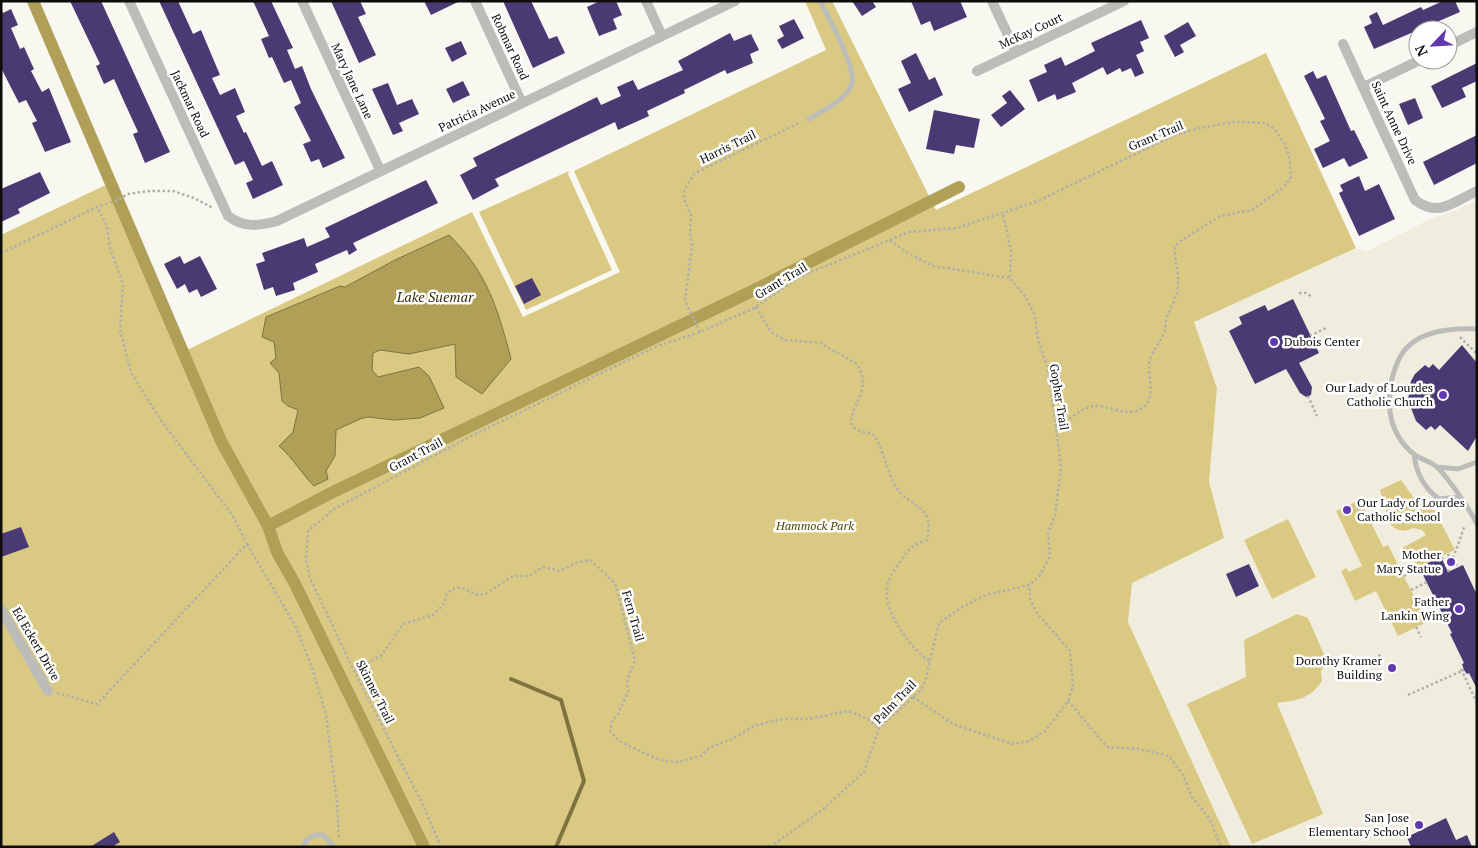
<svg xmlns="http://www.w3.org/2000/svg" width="1478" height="848" font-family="'PT Serif',serif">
  <rect width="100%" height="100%" fill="#f8f7f0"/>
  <path fill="#f0eddf" d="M1477 200V847H1231L1128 622 1132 583 1224 538 1209 482 1217 388 1194 322 1356 248 1366 252 1432 218 1452 212Z"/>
  <path fill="#dac983" d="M805 1H832L936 210 1266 53 1356 248 1194 322 1217 388 1209 482 1224 538 1132 583 1128 622 1231 847H1V235L114 181 187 350 472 212 523 317 620 272 574 171 826 50Z
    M569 171 568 174 612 270 526 310 479 212Z
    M1401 480 1416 501 1435 511 1455 550 1419 567 1402 548 1426 535 1422 530 1413 528C1403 533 1397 531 1389 523L1380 490Z
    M1360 500 1383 547 1388 545 1427 622 1398 636 1376 591 1355 601 1341 571 1346 568 1349 572 1362 566 1336 511Z
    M1288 519 1316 577 1272 599 1244 540Z
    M1297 614 1308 618 1326 659 1321 672 1322 681C1309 700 1297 700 1277 703L1323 814 1252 844 1187 704 1246 677 1244 640Z"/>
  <path fill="#b09f56" stroke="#7f7340" d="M449 235C487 272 498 309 511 359L482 394 456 377 455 344 409 354 380 350 373 353 372 370 378 377 419 367 429 376 444 408 420 418 394 420 368 417 360 419 336 430 335 456 326 471 328 479 314 486C301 473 293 458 279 446L293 432 298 410 288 406 282 401 279 373 270 363 276 358 274 342 262 337 266 317 340 286 345 287 395 260Z"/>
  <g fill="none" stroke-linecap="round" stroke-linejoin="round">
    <path stroke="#7f7340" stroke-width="4" d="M511 679 561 700 584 781 556 847"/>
    <path stroke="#b09f56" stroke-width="12" d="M33 1 221 441 268 526 277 552 295 584 424 847
      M268 526 329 494 746 294 959 187"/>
  </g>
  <path fill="#493a74" d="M70 1H101L170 152 145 163 133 134 138 132 122 97 114 79 104 84 96 66 100 64Z
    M159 1H178L193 34 201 30 220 75 212 78 220 95 235 88 245 112 236 116 244 133 246 132 262 166 272 161 283 185 253 199 246 183 253 180 244 161 235 165Z
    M253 1H271L293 48 287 50 295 69 302 66 311 89 345 158 323 168 319 159 311 162 303 144 311 141 294 107 301 103 291 80 284 83 272 57 269 58 261 39 269 36Z
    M331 1H360L366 14 358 17 376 55 359 63Z
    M424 1H460L431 15Z
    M503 1H531L549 39 557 36 565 53 533 68Z
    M600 1H616L622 15 613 19 617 29 599 36 587 7Z
    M852 1H872L876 7 862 16Z
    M911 1H960L967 17 934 31 930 21 921 25Z
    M1443 1H1455L1460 12 1374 49 1364 27 1372 23 1369 16 1377 12 1383 25 1421 7 1423 10Z
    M1 9 3 13 11 9 18 25 11 28 20 49 24 47 34 69 31 71 42 92 49 88 71 142 45 152 32 123 37 121 26 100 19 103 1 68Z
    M794 19 804 38 782 49 777 40 784 36 779 26Z
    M1141 20 1149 38 1140 42 1144 51 1136 55 1144 73 1135 77 1131 68 1122 72 1120 68 1107 75 1103 67 1072 83 1076 92 1057 100 1055 94 1038 102 1029 80 1047 72 1044 65 1061 57 1065 66 1095 51 1091 43Z
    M1188 22 1196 36 1180 45 1184 52 1175 57 1164 36Z
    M730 33 734 41 751 34 759 50 750 54 753 63 727 74 725 70 684 90 685 93 647 111 649 116 618 130 615 122 495 179 499 186 473 200 460 175 477 166 473 158 597 97 601 105 621 96 617 87 633 80 638 90 683 70 678 61Z
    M461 41 467 54 452 62 445 48Z
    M916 53 929 80 935 77 943 95 909 112 898 89 911 83 901 61Z
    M1477 63V81L1462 88 1466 97 1442 108 1431 86Z
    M1313 71 1317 79 1326 75 1351 131 1354 130 1368 158 1349 167 1344 158 1323 168 1314 149 1330 141 1320 121 1325 119 1304 76Z
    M463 81 470 95 453 103 446 89Z
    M388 83 397 105 412 99 419 114 399 123 403 131 393 135 372 89Z
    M1010 90 1025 109 1001 127 991 115 1007 103 1002 96Z
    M1415 98 1423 118 1408 125 1399 104Z
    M934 110 980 119 974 148 956 145 954 154 926 149Z
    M1477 135V163L1434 185 1423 162Z
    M40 172 50 193 18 209 20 213 1 222V189Z
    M1359 176 1365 191 1379 184 1395 219 1359 236 1339 193 1343 191 1340 185Z
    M426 180 438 203 353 243 357 250 349 255 347 250 315 264 318 272 293 283 295 290 276 296 273 287 264 290 256 264 265 261 262 253 304 238 307 247 330 237 325 228Z
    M180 256 184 264 200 256 217 289 201 297 197 289 189 293 185 284 177 289 164 264Z
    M532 278 541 295 524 304 515 286Z
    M1293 299 1319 353 1299 363 1312 387 1311 395 1306 397 1300 393 1286 369 1255 384 1229 331 1242 324 1239 317 1265 305 1268 311Z
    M1462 345 1477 363V436L1468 451 1440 425 1435 430 1431 426 1426 430 1416 421 1408 400 1411 381 1415 374 1425 365 1429 368 1433 364 1439 370Z
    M21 527 29 547 1 557V534Z
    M1441 557 1448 572 1463 565 1477 595V689L1469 673 1467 674 1464 670 1462 664 1464 663 1450 634 1452 633 1419 567Z
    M1249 564 1259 586 1236 597 1226 574Z
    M1446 818 1456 840 1467 835 1472 847H1411L1407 837Z
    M114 832 120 842 112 847H90Z"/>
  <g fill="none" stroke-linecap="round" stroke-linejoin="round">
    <path stroke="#b0afaa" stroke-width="2.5" stroke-dasharray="2.5 2.5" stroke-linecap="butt" d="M890 240 909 254 933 266 1010 278
      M1 253 97 207 116 201 128 194 149 191H173L194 198 213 208
      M1299 293H1306L1312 297
      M756 307 771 332 785 340 820 343 857 364C860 370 863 376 863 383 863 403 832 430 871 433L875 436C883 452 887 468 894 484 907 508 936 503 927 540 914 543 907 551 900 562 894 571 888 578 887 589 883 611 912 651 930 661
      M700 332 685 301 692 245 690 235 691 215 684 199V190L695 173 801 122
      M1310 336 1326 328
      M1460 337 1477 354
      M1308 396 1317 416
      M247 544 295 625 311 665 326 714 337 803 339 840
      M1448 554 1451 561
      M1441 558 1460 566
      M1448 572 1465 525
      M1404 576 1420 568
      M1411 590 1427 582
      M1416 627 1421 637
      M1365 663 1381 655
      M1461 669 1477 703
      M354 671 382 655 403 624 433 615 445 603 447 593 453 589 460 587 478 595 485 594 513 576H529L543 567 559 571 575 563 590 560 615 583 635 660 627 680 628 692 618 714 612 721 610 731 619 741 655 758 664 761 677 762 701 756 710 747 730 740 756 725 784 719H809L848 711 868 719 879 728
      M57 693 97 704 247 544 233 516 160 419 131 372 120 330 123 284 110 248 107 226 97 207
      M1408 695 1464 670
      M913 697 953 724 1013 744 1029 741 1045 731 1068 701 1073 686 1070 651 1036 612 1030 599 1029 585
      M1068 701 1107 747 1139 749 1169 756 1183 775 1191 796 1209 818 1221 847
      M441 847 422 803 354 671 310 578 306 559 308 531 334 509 469 437 657 346 700 332 756 307 799 277 909 232 957 228 1038 201 1175 135 1200 128 1234 122 1265 123 1274 129 1284 143 1289 155 1291 177 1284 187 1252 210 1220 216 1179 242 1175 247C1174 262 1181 277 1177 292 1175 301 1170 309 1167 317 1165 322 1166 328 1164 332 1161 342 1153 350 1150 360 1145 376 1160 398 1140 409 1126 417 1110 406 1096 406 1083 405 1069 422 1056 427
      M770 847 822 810 864 772 879 728 920 691 925 682 939 623 962 607 986 595 1029 585 1039 577 1050 556 1048 533 1055 515 1061 466 1048 369 1038 340 1035 316 1026 297 1010 278 1011 251 1003 213"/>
    <path stroke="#bcbcb9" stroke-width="5" d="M809 119C823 110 843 102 851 86 859 71 828 17 820 1
      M1477 329C1448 328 1411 331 1398 361 1384 393 1385 432 1415 455 1422 460 1432 462 1438 468 1449 479 1470 510 1477 524
      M1414 454C1416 473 1424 488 1439 499L1459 497
      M1437 467 1458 469 1477 462
      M302 847C307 838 312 834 323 835L334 847"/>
    <path stroke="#bcbcb9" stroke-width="10" d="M129 1 228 216C244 228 258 226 277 221L735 1
      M302 1 380 170
      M475 1 522 103
      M646 1 662 36
      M992 1 1016 52
      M1343 44 1415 200C1439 218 1453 202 1477 191
      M1448 46 1477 32
      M977 71 1124 1
      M1364 87 1420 60
      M1 609 48 691"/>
  </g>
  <g fill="#6039b1" stroke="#fff" stroke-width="2">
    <circle cx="1274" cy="342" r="5"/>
    <circle cx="1443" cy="395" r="5"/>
    <circle cx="1347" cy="510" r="5"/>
    <circle cx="1451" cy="562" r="5"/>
    <circle cx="1459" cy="609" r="5"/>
    <circle cx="1392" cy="668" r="5"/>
    <circle cx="1419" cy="825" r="5"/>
  </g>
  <g text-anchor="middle" stroke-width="5" stroke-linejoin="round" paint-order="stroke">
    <g font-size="12" fill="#0d0d0b" stroke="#fff">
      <text transform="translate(1031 31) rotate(-25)" y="4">McKay Court</text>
      <text transform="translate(510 47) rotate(65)" y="4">Robmar Road</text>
      <text transform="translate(352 81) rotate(65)" y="4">Mary Jane Lane</text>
      <text transform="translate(190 104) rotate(65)" y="4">Jackmar Road</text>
      <text transform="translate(477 111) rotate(-25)" y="4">Patricia Avenue</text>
      <text transform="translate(1394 123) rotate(65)" y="4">Saint Anne Drive</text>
      <text transform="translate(1156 136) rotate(-23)" y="4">Grant Trail</text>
      <text transform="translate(728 147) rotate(-26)" y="4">Harris Trail</text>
      <text transform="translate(781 281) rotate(-31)" y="4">Grant Trail</text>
      <text transform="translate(1059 397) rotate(81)" y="4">Gopher Trail</text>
      <text transform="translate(416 455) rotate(-28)" y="4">Grant Trail</text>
      <text transform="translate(633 616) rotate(74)" y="4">Fern Trail</text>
      <text transform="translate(36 644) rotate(60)" y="4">Ed Eckert Drive</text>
      <text transform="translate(375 692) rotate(63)" y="4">Skinner Trail</text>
      <text transform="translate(895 702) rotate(-46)" y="4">Palm Trail</text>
    </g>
    <g font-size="12" fill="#0d0d0b" stroke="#fff" text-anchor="end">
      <text x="1284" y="346" text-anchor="start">Dubois Center</text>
      <text x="1433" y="392">Our Lady of Lourdes<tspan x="1433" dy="14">Catholic Church</tspan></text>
      <text x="1357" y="507" text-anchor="start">Our Lady of Lourdes<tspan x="1357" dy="14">Catholic School</tspan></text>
      <text x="1441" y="559">Mother<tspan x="1441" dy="14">Mary Statue</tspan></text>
      <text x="1449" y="606">Father<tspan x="1449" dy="14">Lankin Wing</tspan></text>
      <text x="1382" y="665">Dorothy Kramer<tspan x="1382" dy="14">Building</tspan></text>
      <text x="1409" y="822">San Jose<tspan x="1409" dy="14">Elementary School</tspan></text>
    </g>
    <g font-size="12" font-style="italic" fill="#4d4104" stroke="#fff">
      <text x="815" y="530">Hammock Park</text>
    </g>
    <g font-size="14" font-style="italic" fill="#322b09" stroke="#fff">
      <text x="435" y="302">Lake Suemar</text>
    </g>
  </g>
  <rect width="1478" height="848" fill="none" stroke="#0d0d0b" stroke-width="5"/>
  <g transform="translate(1433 45) rotate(245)"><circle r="24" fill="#ffffff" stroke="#9e9e9d"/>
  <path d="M0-4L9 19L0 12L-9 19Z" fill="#6039b1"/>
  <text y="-8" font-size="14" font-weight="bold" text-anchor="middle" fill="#0d0d0b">N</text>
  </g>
</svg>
